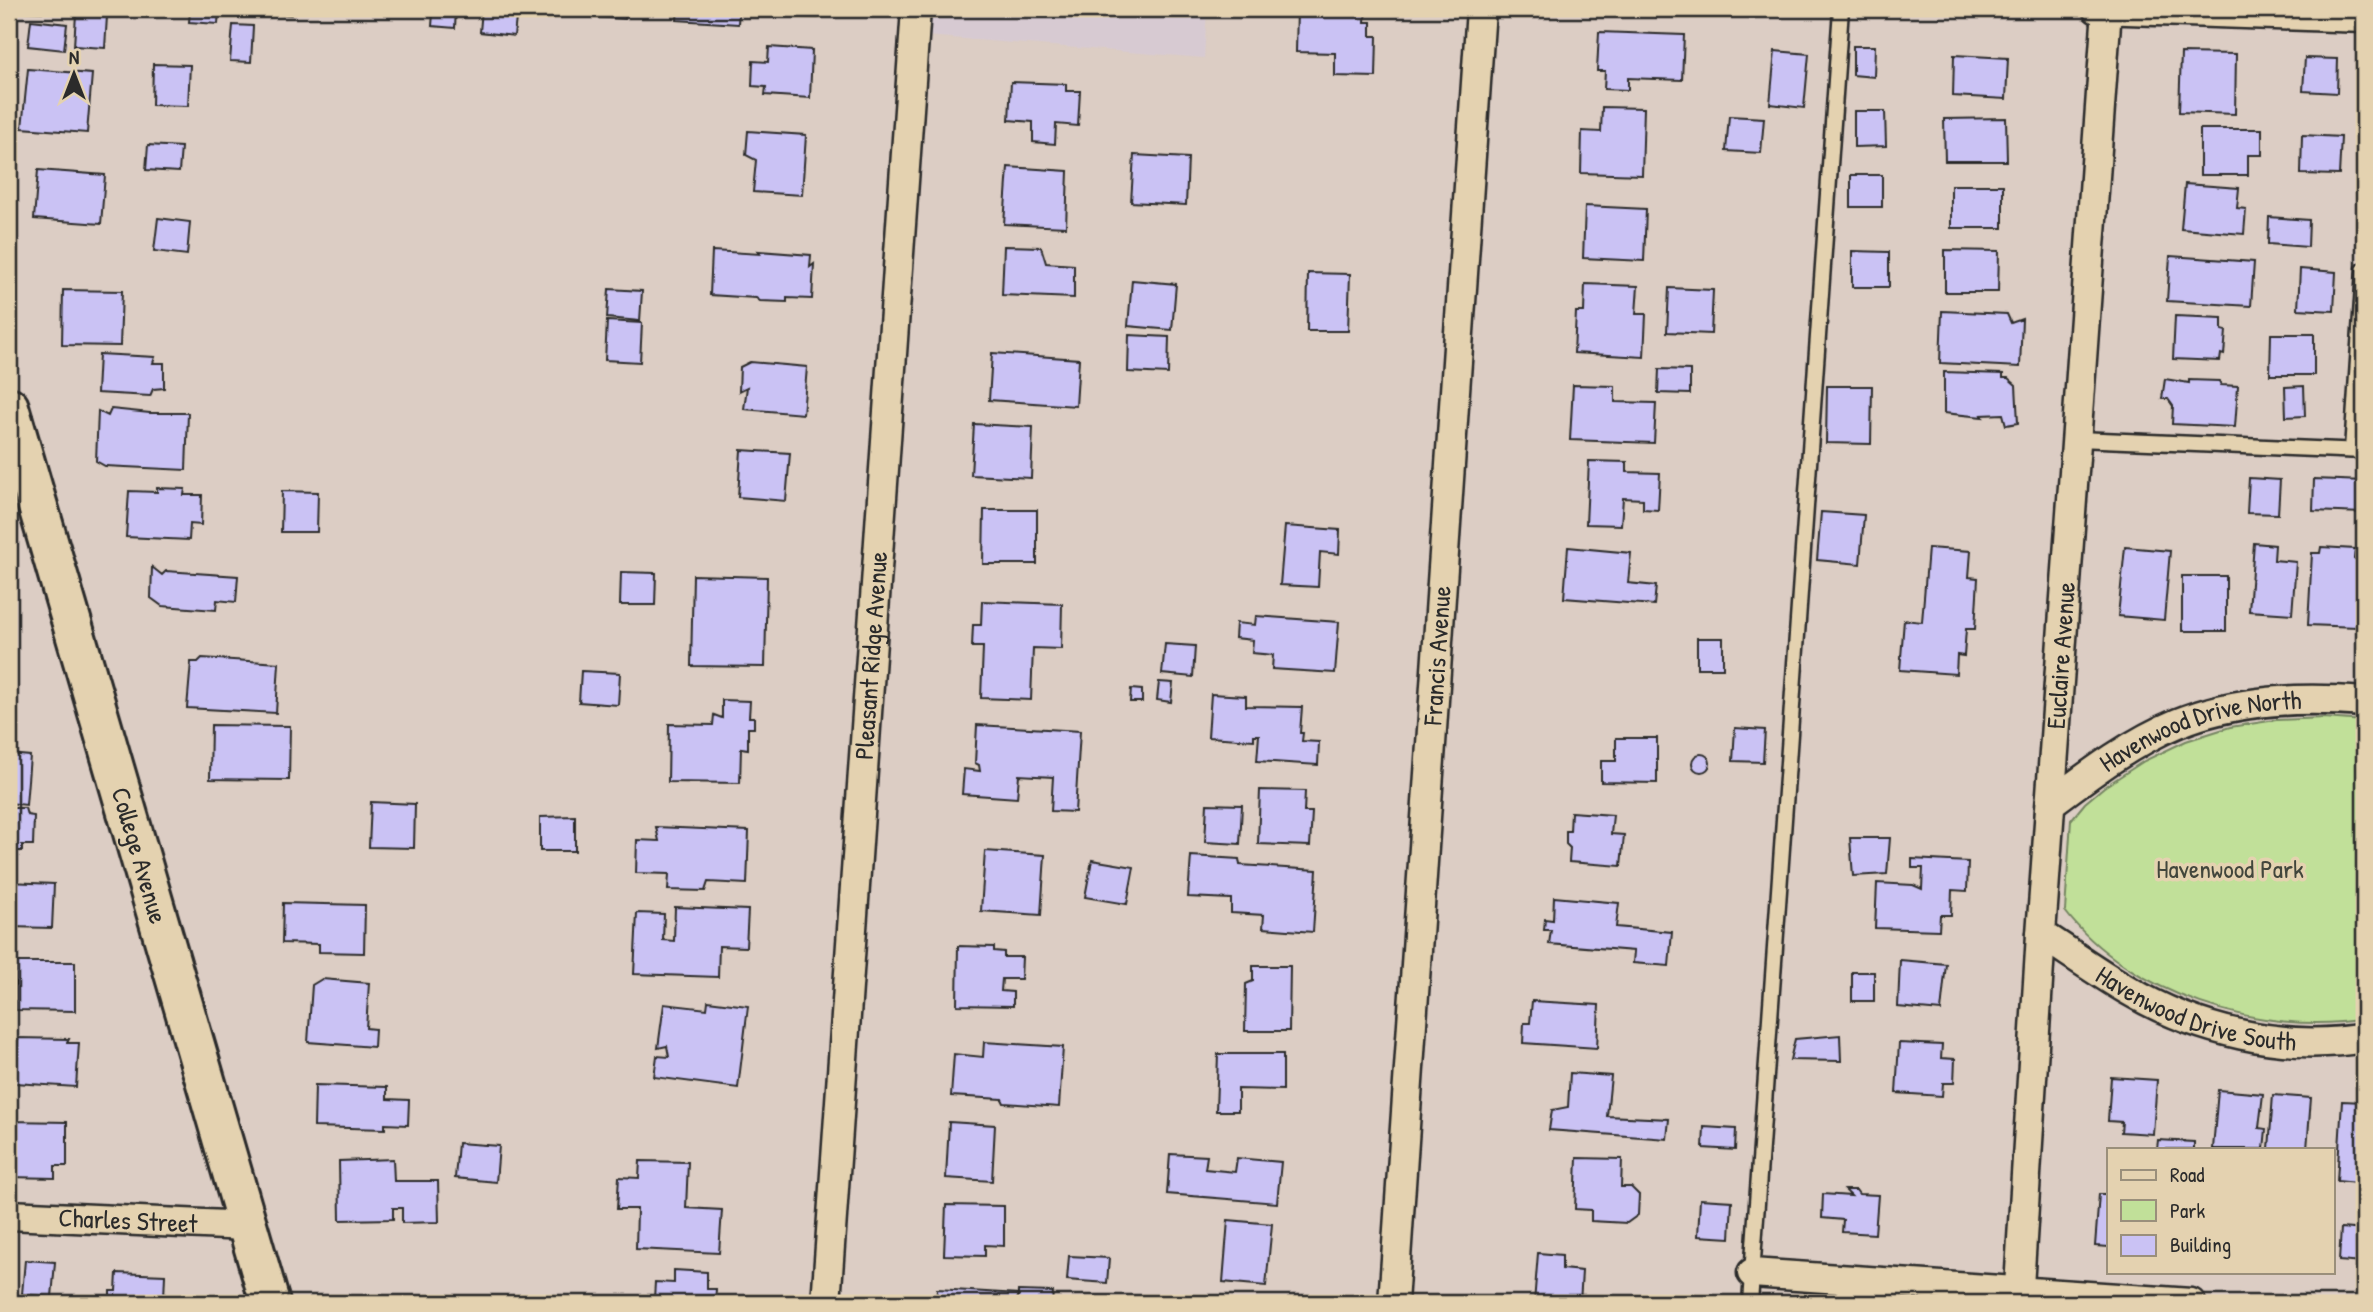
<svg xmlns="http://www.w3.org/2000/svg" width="2373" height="1312" font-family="'Patrick Hand',sans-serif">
  <rect width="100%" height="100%" fill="#dccdc4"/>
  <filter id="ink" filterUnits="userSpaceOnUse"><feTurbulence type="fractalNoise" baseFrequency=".0143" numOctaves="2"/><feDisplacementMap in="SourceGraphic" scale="14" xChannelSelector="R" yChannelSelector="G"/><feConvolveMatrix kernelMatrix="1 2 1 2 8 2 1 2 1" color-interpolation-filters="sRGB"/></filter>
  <g filter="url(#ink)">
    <path fill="#d7cad2" d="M916 9H1207L1204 58 914 35Z"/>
    <path fill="#c1e099" stroke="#768662" stroke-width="2" d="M2324 718 2364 721V1019C2263 1037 2128 994 2065 911L2071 820 2085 803 2104 787 2144 761 2186 741 2230 727 2276 720Z"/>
    <path fill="#cac2f4" stroke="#2b2b2b" stroke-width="2" d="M26 9H70V13L26 11Z
      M197 9H219L218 24 189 22 190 12Z
      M247 9H292L291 15 247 12Z
      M407 9H456L455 28 432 26 433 13 407 12Z
      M482 9H517L514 36 480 32Z
      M557 9H626L625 19 556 15Z
      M678 9H739L738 24 677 20Z
      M771 9H819L818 18 771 15Z
      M1297 9H1366L1365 22H1371V36H1377L1376 77 1335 76V53L1296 52Z
      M76 14 107 16 105 48 74 46Z
      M31 20 67 24 64 50 28 46Z
      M233 25 253 26 251 62 230 61Z
      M1599 32 1684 35 1682 80 1628 78V90L1604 89 1605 71H1597Z
      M1853 46H1875L1874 77 1853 75Z
      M769 47 812 50 810 98 765 95 766 87 752 86 753 61 768 62Z
      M1775 51 1809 54 1804 108 1770 104Z
      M2181 53 2236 54 2235 114 2179 112Z
      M1954 55 2008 58 2006 99 1953 96Z
      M2305 58 2338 59 2337 93 2303 91Z
      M153 64 190 65 188 106 152 105Z
      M28 69 92 74 87 133 22 128Z
      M1011 82 1066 84V91H1080L1078 126 1056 124 1055 144 1033 142V122L1009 120Z
      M1602 107 1644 108 1642 175 1581 173 1582 131 1601 132Z
      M1854 111H1885L1886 146 1854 147Z
      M1729 116 1764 118 1761 153 1726 151Z
      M2006 118 2007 161H1945L1944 119Z
      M2200 129H2262V155H2248V175H2200Z
      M748 131 806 135 802 195 753 192 756 160 746 155Z
      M2302 135 2341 137 2339 175 2301 174Z
      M148 145 181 147 179 172 146 170Z
      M1134 155 1188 158 1186 205 1131 202Z
      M1008 167 1068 171 1066 227 1004 224Z
      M38 170 105 175 101 224 34 219Z
      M1851 175H1882V207H1851Z
      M2185 184 2239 188 2237 208 2246 209 2244 234 2181 229Z
      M1951 185H2003V228H1951Z
      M1585 206 1646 209 1644 261 1583 258Z
      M2269 217 2309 220 2308 247 2268 244Z
      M158 218 190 222 187 255 154 251Z
      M1004 246 1041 247 1046 263 1074 265V298L1002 295Z
      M1945 250 1999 251 1998 292H1945Z
      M712 251 760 254 758 251 811 255 810 267 814 264 812 299 787 298V302L760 301 756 298 710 295Z
      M1852 251 1889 252V287H1852Z
      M2170 256 2254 262 2251 306 2167 301Z
      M2300 269 2336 272 2334 311 2298 309Z
      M1308 273 1350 274 1348 331H1307Z
      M1132 280 1176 284 1172 330 1128 326Z
      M1585 284 1638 286 1636 314H1646L1644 357 1574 353 1576 312H1584Z
      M1669 288 1713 290 1711 334 1667 332Z
      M609 289 642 291 640 321 607 318Z
      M63 290 122 291 120 346 62 345Z
      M1942 311 2007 314 2011 323 2022 319 2020 367 1940 363Z
      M2175 316 2222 318V330L2226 331 2224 355 2221 354 2220 361 2173 359Z
      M607 321 642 323 640 362 605 360Z
      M2271 334H2314V375H2270Z
      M1129 335 1169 337 1168 374 1128 372Z
      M992 353 1079 359 1076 406 989 400Z
      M99 354 155 357 153 363H164V388L153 389 150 396 97 393Z
      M750 362 807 367 803 414 744 409 747 387 739 391 740 367Z
      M1659 369 1690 370V394L1658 393Z
      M1944 372 2003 374V378H2008L2016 385 2018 423 2006 425 2003 414 1982 415 1983 417 1944 413Z
      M2165 379 2189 383V380L2219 381 2221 385 2238 386 2235 427 2172 424 2173 406 2168 399H2162Z
      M1573 385 1615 386V402L1656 403 1654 443 1570 440Z
      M1827 386H1872L1871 444 1826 443Z
      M2304 386 2305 416 2286 417 2285 387Z
      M111 409 150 413H188L186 470 105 466 96 461 98 411 108 416Z
      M974 424 1033 427 1031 478 971 475Z
      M741 450 790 453 786 501 738 497Z
      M1589 461 1627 462V472L1660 473 1658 510 1643 509V499L1623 498 1621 525 1586 524Z
      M2249 478 2280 480 2278 514 2247 513Z
      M2314 479 2364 481 2363 513 2313 511Z
      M157 488 185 489 184 495H202L201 525 190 524 189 540 126 537 129 491 157 492Z
      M282 491 318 492 317 532H281Z
      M984 510H1037V564H983Z
      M1821 512 1864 515 1860 564 1817 560Z
      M1285 526 1340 530 1339 554 1320 552 1318 587 1280 585Z
      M2254 543 2275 545 2274 560 2296 562 2292 614 2249 611Z
      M1568 547 1631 553 1628 583 1656 586 1654 605 1564 598Z
      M2125 547 2170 551 2164 620 2118 616Z
      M2321 547 2355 549 2354 559 2361 560 2357 627 2308 625 2312 553H2320Z
      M1928 548 1971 551 1969 577 1978 578 1975 629H1966L1964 656 1957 655 1956 674 1900 670 1904 620 1922 622Z
      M152 567 162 575 166 571 238 576 236 602 217 600 216 610 162 606 151 598Z
      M621 572 656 573 655 605H620Z
      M693 575 767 577 765 667 691 666Z
      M2182 576H2226V631H2182Z
      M982 601 1062 604 1061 649 1033 648 1031 700 981 698 983 647H972L973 625H981Z
      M1256 616 1339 622 1335 673 1272 669 1273 655 1252 653 1253 640 1235 638 1236 623 1255 625Z
      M1697 638H1723V668H1697Z
      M1165 644 1195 646 1193 677 1162 674Z
      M202 658 279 663 276 713 187 708 191 662H198Z
      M581 671 620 673 618 705 579 702Z
      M1159 682 1173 683 1171 702 1157 700Z
      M1131 689 1142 690V702H1130Z
      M1211 694 1246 696V706L1302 707 1300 733H1303L1302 741 1319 742 1318 765 1257 761 1259 735H1254V740L1208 737Z
      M722 700 750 701 749 717H754V728H748V749L741 748 740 783 668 782 669 724 713 725 714 715 722 718Z
      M211 725 290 726 289 780 210 779Z
      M977 725 1080 731 1075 812 1051 811 1053 777 1019 775 1017 798 962 794 964 769 980 771 979 765 975 763Z
      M1735 728 1765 730 1763 762 1733 761Z
      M1616 738H1657V783L1601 782V761H1616Z
      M1692 763a9 9 0 1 1 18 0a9 9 0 1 1-18 0Z
      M9 754 30 756 26 805 9 803Z
      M1260 790 1305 791 1304 812H1312L1310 846 1258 844Z
      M371 802 415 804 414 848 369 847Z
      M1207 804 1242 805 1240 844 1205 842Z
      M9 808H25L27 815 34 816 33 845H22V851H9Z
      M1571 812 1613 815 1611 834 1624 835 1621 866 1569 862 1570 848 1566 844V831H1570Z
      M575 816V851H540V817Z
      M656 827 749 831 747 884 708 882 705 891 668 890 669 874 636 873 637 840 659 841Z
      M1850 838H1890L1887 874 1853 876Z
      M985 851 1045 855 1041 915 981 911Z
      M1191 856 1239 859 1240 865 1317 870 1313 932 1263 928 1264 915 1231 913V899L1188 897Z
      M1912 859 1968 862 1967 891 1952 890 1951 915H1940L1939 930 1875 928 1877 883 1913 885 1922 889 1923 868H1912Z
      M1092 860 1134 867 1127 904 1085 897Z
      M9 882 54 884 52 928 9 927Z
      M1554 897 1619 903 1616 927 1672 932 1669 966 1633 963 1634 951 1549 944 1551 930H1544L1545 919 1553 920Z
      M283 903 365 905 364 953 319 952V944L282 943Z
      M675 907 748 910 746 947 719 946 718 977 634 974 637 913 664 914 663 940 674 941Z
      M958 946 994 947V951L1004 952V957H1022L1021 979H1002L1001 991 1013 992V1006L957 1005Z
      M1900 960 1946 964 1941 1011 1898 1007Z
      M16 962H75V1011L16 1010Z
      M1253 966H1290L1289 1031H1245L1246 984 1253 981Z
      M1852 972H1874V1001H1852Z
      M322 979 369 983 366 1028 375 1029 374 1047 308 1042 312 985Z
      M708 1001 748 1006 738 1088 654 1077 657 1056 669 1057 667 1046 658 1048 664 1004 707 1009Z
      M1532 1001 1599 1005 1597 1048 1523 1043 1524 1023H1530Z
      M1840 1035 1841 1061 1790 1060 1795 1039Z
      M18 1038 69 1039 67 1043H79L76 1087 15 1083 9 1077V1057L17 1058Z
      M984 1042 1063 1047 1059 1107 1004 1103 1002 1099 951 1096 954 1054 983 1057Z
      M1899 1043 1942 1045 1941 1058 1955 1059 1954 1083H1943L1942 1096 1896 1093Z
      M1218 1054H1283V1090L1238 1089V1111H1216Z
      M1570 1073 1611 1076 1607 1116 1669 1119 1667 1139 1549 1130 1552 1110 1568 1107Z
      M2111 1077 2157 1080 2153 1134 2121 1132 2122 1122 2108 1121Z
      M315 1085 387 1087V1099L409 1100 408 1125 385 1124V1129L314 1127Z
      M2218 1090 2263 1094 2259 1128 2266 1129 2264 1149H2213Z
      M2273 1095 2311 1098 2307 1149H2269Z
      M2342 1101 2364 1102V1197L2355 1196 2356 1183 2337 1181Z
      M9 1121 67 1122V1166H55V1178L9 1177Z
      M949 1122 995 1125 992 1181 946 1178Z
      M1704 1127 1736 1129 1735 1150 1703 1148Z
      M2158 1140 2194 1142V1149H2157Z
      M458 1143 499 1146 496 1182 455 1178Z
      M1170 1154 1207 1156 1205 1169 1235 1172 1237 1158 1281 1162 1277 1203 1167 1194Z
      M1577 1158 1622 1159 1621 1187H1631L1639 1195 1638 1215 1627 1223 1591 1221V1210L1575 1209Z
      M393 1159 394 1181H438L439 1222 402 1223V1208H393V1219L340 1220 339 1161Z
      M640 1161 688 1162 686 1208 722 1210 719 1253 636 1249 637 1209H617L619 1177 639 1178Z
      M1845 1190H1856L1859 1194 1878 1195 1875 1234 1842 1232 1843 1220 1822 1218 1823 1194 1851 1196Z
      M2099 1194H2109V1247L2095 1246Z
      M1700 1199 1732 1201 1730 1238 1698 1236Z
      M946 1205 1004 1206V1246L985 1245V1256L944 1255Z
      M1228 1220 1272 1224 1266 1286 1223 1282Z
      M2341 1228 2364 1230 2363 1263 2339 1261Z
      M1538 1253 1562 1255V1269L1582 1271 1580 1303H1534Z
      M1069 1256 1109 1258 1107 1283 1067 1280Z
      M25 1260 55 1262 52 1297 22 1294Z
      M674 1270 707 1272V1289H716L715 1303H627L628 1297 654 1299 655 1282 674 1283Z
      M117 1273 165 1275 164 1298H152V1303H89V1298L110 1299V1291H116Z
      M937 1289 1018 1294 1017 1303H936Z
      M1018 1291 1053 1292 1052 1303H1018Z"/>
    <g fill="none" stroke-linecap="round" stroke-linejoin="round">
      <g stroke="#2b2b2b" stroke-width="19">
        <path id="lane" d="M2078 439 2364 451
          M2352 450 2364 270
          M1750 1303 1841 9"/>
      </g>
      <g stroke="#2b2b2b" stroke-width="33">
        <g id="street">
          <path d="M2097 9 2364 18"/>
          <path id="s1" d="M2051 803C2091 773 2132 742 2178 723 2237 699 2302 697 2364 702"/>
          <path id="s2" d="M2041 934C2069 952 2097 972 2126 989 2196 1031 2284 1052 2364 1038"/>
          <path id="s3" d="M9 1215 247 1226"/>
          <path d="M1752 1273 2191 1303"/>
          <path id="s4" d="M826 1303 916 9"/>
          <path id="s5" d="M1393 1303 1481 9"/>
          <path id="s6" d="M2018 1303 2041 934 2107 9"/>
        </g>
      </g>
      <g stroke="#2b2b2b" stroke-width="44">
        <g id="secondary">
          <path id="s7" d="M9 407 270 1303"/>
        </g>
      </g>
      <use href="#lane" stroke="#e4d2b0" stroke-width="14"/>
      <use href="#street" stroke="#e4d2b0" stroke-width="28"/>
      <use href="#secondary" stroke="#e4d2b0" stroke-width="38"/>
    </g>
  </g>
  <g text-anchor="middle" stroke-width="7" stroke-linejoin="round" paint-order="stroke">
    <g font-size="26" fill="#2b2b2b" stroke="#e4d2b0">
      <text dy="9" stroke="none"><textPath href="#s4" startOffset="649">Pleasant Ridge Avenue</textPath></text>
      <text dy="9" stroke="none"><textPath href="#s5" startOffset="649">Francis Avenue</textPath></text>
      <text dy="9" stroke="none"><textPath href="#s6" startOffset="649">Euclaire Avenue</textPath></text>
      <text dy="9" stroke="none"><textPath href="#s1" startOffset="170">Havenwood Drive North</textPath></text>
      <text dy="9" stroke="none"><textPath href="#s7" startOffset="467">College Avenue</textPath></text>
      <text dy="9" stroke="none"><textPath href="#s2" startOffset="175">Havenwood Drive South</textPath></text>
      <text dy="9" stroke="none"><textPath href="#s3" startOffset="119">Charles Street</textPath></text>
    </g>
    <g font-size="26" fill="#42463c" stroke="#e4d2b0">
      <text x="2230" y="878">Havenwood Park</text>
    </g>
  </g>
  <rect width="2373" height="1312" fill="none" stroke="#e4d2b0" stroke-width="35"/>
  <rect x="18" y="18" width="2338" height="1277" fill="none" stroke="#2b2b2b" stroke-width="2.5" filter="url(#ink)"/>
  <rect x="2107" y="1148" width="228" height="126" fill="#e4d2b0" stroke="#9a8f7b" stroke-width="2"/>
  <rect x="2121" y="1170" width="35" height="10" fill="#e4d2b0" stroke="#9a8f7b" stroke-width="2"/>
  <text x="2170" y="1182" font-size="21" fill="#2b2b2b">Road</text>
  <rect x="2121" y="1200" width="35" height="21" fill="#c1e099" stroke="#9a8f7b" stroke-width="2"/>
  <text x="2170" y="1218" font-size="21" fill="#2b2b2b">Park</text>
  <rect x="2121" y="1235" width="35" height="21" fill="#cac2f4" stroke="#9a8f7b" stroke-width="2"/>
  <text x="2170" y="1252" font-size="21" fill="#2b2b2b">Building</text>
  <g transform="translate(74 74)" stroke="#e4d2b0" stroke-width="5" paint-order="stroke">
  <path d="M0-5L12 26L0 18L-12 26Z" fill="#2b2b2b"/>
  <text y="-10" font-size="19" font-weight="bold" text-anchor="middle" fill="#2b2b2b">N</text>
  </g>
</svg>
